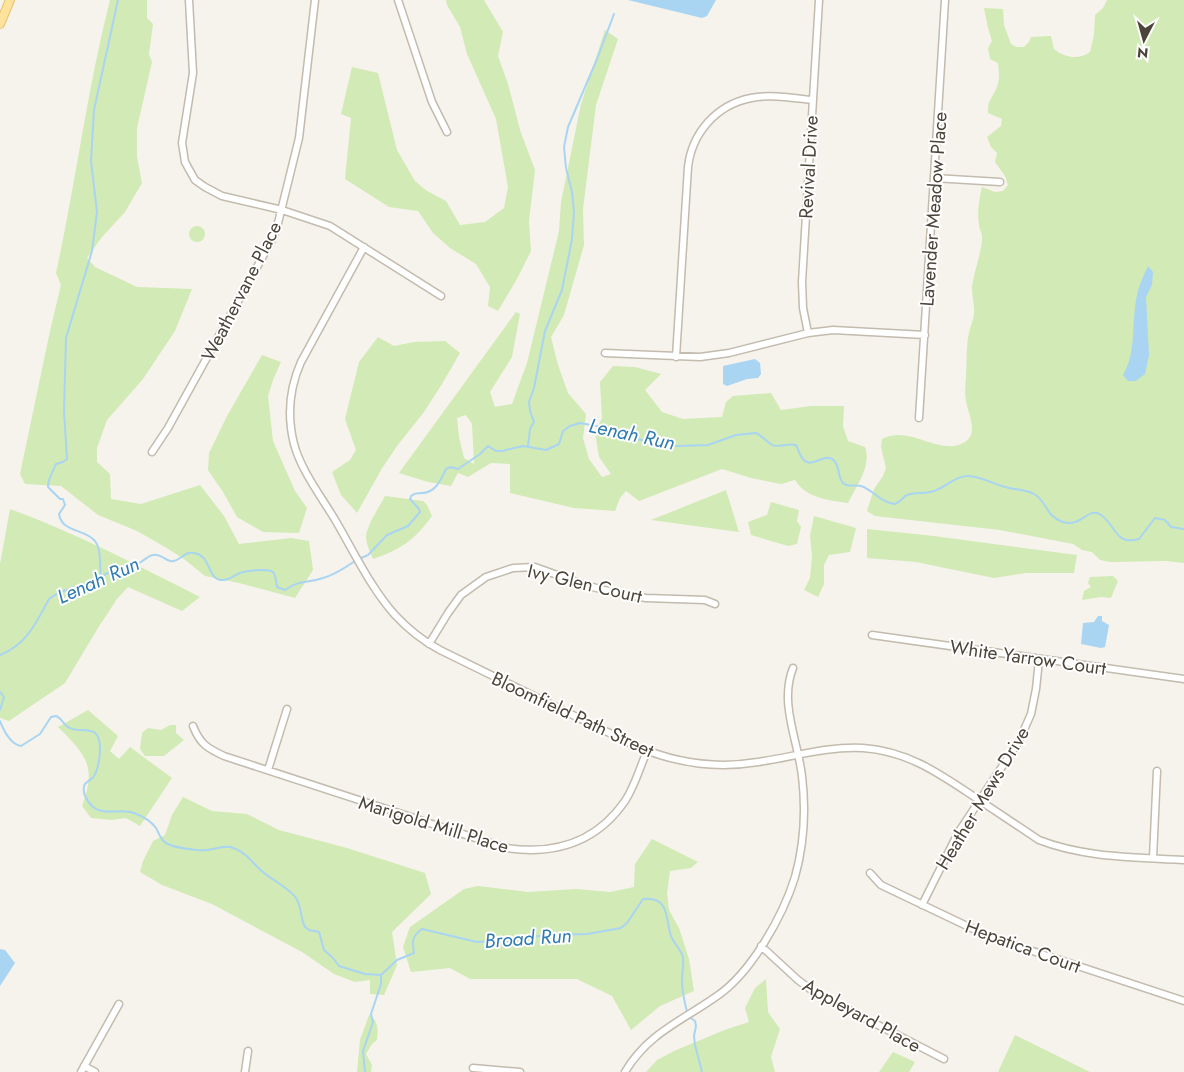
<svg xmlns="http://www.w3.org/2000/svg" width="1184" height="1072" font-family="Jost,sans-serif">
  <rect width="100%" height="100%" fill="#f6f3ec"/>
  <path fill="#d2eab5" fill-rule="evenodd" d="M110 0H147V18L153 24 149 54 152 62 137 128V157L142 183 125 212 102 237 87 258 95 267 137 287 192 289 175 331 143 379 107 420 97 448V462L110 474 111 499 141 504 200 485 224 516 239 544 291 538 309 541 313 570 295 598 239 583 205 576 184 559 165 547 137 531 98 515 61 486 25 484 20 474 50 331 61 285 56 273C76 182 87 90 110 0Z
    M446 0H484L503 32 498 56 508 84 520 130 535 170 529 221 531 251 517 279 498 311 488 306 490 287 476 264 450 248 433 233 418 211 389 207 345 179 351 118 341 114 352 67 378 73 397 150 415 181 427 191 446 201 460 225 485 222 504 208 508 187 496 119 467 54 460 27 447 5Z
    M1107 0H1184V563L1166 561 1110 562 1100 560 1092 552 1082 550 1073 544 1000 530 875 516 867 511 874 489 883 476 886 468 881 447 882 439C909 424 939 456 963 443 980 435 968 414 966 401 964 393 966 383 966 375 967 361 966 346 969 333 970 327 973 321 974 315 975 303 970 292 973 281 975 270 983 246 982 236 982 232 979 229 979 225 977 213 979 199 982 187L995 192 1003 191 1008 185 1005 176 995 162 997 153 991 147 987 137 1001 126 1002 119 988 113C987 101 993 97 997 87 1000 79 999 71 998 63L990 59 988 48 992 41 988 28 984 8 1003 9 1004 25 1011 44 1016 47H1024L1029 42 1031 37 1051 36 1054 49C1065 58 1079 60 1090 52L1094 35 1095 15 1103 8Z
    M605 30 618 39 596 105 583 209 584 245 564 315 551 337 558 365 568 393 586 414 583 438 589 459 602 477 611 474 599 457 595 432 602 418 600 382 613 366 635 367 661 374 645 390 662 412 683 419 722 417 726 402 733 396 771 393 781 410 811 406H844L843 426 848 441 865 447C872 466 856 486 848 503 828 500 806 498 795 480L781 484 751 478 722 469 639 501 626 491 620 498 615 511 574 508 510 493V464L491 463 468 477 458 473 451 486 428 482 399 473 516 312 520 314 512 357 490 392 495 407 512 404 527 363 559 231 561 202 581 104ZM466 415 472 424 474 464 464 458 459 437 457 418Z
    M189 234a8 8 0 1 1 16 0a8 8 0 1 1-16 0Z
    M378 337 394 346 414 342 445 341 460 353 442 384 424 412 397 446 381 470 357 513 341 495 332 472 350 460 356 450 345 419 359 362Z
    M262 355 281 362 273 380 268 396 273 441 295 491 307 508 299 533 263 532 237 517 223 492 208 470 209 453 227 416Z
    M726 490 739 532 651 520Z
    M385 496 423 501 427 505 432 516C415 540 400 550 373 559 370 552 366 544 366 536 368 523 379 508 385 496Z
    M771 502 799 510 797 521 801 527 797 544 788 546 751 535 748 522 767 515Z
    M10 509C76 533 137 565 200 597L182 611 128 587 117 599 98 628 65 683 9 721 0 718V564Z
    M814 516 856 528 850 552 829 555 824 565V584L818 597 804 590 810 578 812 557 810 536Z
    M867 529 934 536 1077 555 1074 573H1026L994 578 916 562 867 558Z
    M1113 576 1118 581 1111 598 1101 597 1082 600 1084 591 1091 587 1088 583 1090 577Z
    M88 710 118 736 110 751 119 759 130 747 172 778 140 826 126 818 112 820 91 818 82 806C97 766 86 755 58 727Z
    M170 725H176V733L184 740 164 756H145L140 749 142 733 148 728 161 730Z
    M183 797 212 811 247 814 279 830 347 848 425 873 431 894 392 932 397 965 384 995 370 994V980L355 982 334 974 302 952 212 904 162 885 140 872 143 861 153 841 165 835 172 815Z
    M652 839 698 862 691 868 670 871 667 893 669 910 679 928 689 959 694 991 660 1006 631 1030 612 996 577 979H470L450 968 411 972 403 947 410 927 464 889 478 886 528 892 576 889 610 892 634 887 635 864Z
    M766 979 768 1012 780 1029 771 1057 775 1072H646L657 1060 674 1051 727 1029 749 1022 745 1008 755 988Z
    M369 1015C379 1021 378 1030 377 1040L372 1044 366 1054 372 1065 371 1072H357L360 1040Z
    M1015 1035 1090 1072H998Z
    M893 1052 915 1062 909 1072H879Z"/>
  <path fill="#a9d4f2" d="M628 0H716L707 16 702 18Z
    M1148 266 1153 272 1152 285 1146 297 1149 355 1145 374 1136 381H1128L1123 375C1137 352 1131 322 1137 295 1139 285 1144 275 1148 266Z
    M755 359 760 363 761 374 758 378 747 379 727 386 723 384V366Z
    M1098 616H1102V621L1109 625 1105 647 1101 648 1081 644 1083 623 1094 622Z
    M0 949 5 950 15 963 0 986Z"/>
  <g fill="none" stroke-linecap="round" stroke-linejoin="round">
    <path stroke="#a9d4f2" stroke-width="2" d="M528 446 530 429 534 422 530 411 529 402 534 388 545 331 562 290 572 239 574 212 572 192 566 168 564 147 568 127 597 59 614 14
      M359 559 368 555 387 535 408 526 420 512 419 509 410 499 411 496C416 492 417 494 422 493 436 493 441 479 446 469L451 467 458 469 480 454 488 446 496 451H502L523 446 546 450 559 444 563 431 570 426 580 423 607 428 636 439 676 446 708 445 736 435 756 433C762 436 767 442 772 445 777 448 789 443 796 445 798 449 799 453 801 456 809 472 822 453 832 459 840 463 837 476 843 483 848 488 855 484 861 486 875 491 879 502 895 504 900 502 903 497 907 495 915 492 922 494 930 492 944 490 953 476 968 476 980 476 993 484 1005 487 1014 490 1025 489 1034 494 1047 501 1045 516 1063 522 1081 528 1088 506 1101 515 1116 525 1115 546 1139 539L1155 518 1165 520 1171 527 1184 529
      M101 577C99 566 102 550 95 541 84 528 62 533 59 514L65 505 63 499H60L48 487C48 478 53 472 56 464L63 462 67 459 64 411 66 338 92 251 97 212 91 161 94 110 118 0
      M0 655C27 644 36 623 49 599 60 590 71 589 84 584 92 582 100 577 108 573 117 569 127 568 137 564 143 562 147 556 153 555 161 553 167 563 174 561 182 559 185 551 194 553 212 556 207 580 222 580 229 581 234 575 240 573 246 571 267 568 273 572 276 575 276 582 277 587L285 590C301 579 306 584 323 578 334 575 345 568 355 561
      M0 692 4 697 0 710
      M0 721C4 731 10 744 21 746L40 734 51 717 56 716C62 718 63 725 70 728 77 732 88 728 95 733 104 740 99 768 94 776 92 779 88 781 85 784 81 791 87 802 93 807 104 816 121 808 134 813 142 816 151 821 156 828 160 835 161 842 170 845 178 848 199 851 207 850 215 849 223 846 230 847 235 848 240 851 244 854 251 859 256 867 263 872 273 881 288 887 296 898 302 907 300 918 305 927L309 930 319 932 324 950 333 958 339 966 365 974 381 975 397 960 414 953C412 941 412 936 422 929L477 942 506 941 546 935 587 934 621 928 627 923 643 899C668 896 666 916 670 933 672 942 681 949 683 957 684 965 682 973 682 981 682 989 685 1004 687 1012
      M688 1016 695 1021 696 1026 694 1036 695 1045 702 1072
      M365 1072 363 1051 373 1022 371 1014 381 984V975"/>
    <g stroke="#c2bbae" stroke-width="9">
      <path id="minor" d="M189 0 193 73 182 143 185 162 195 180 205 187 222 196 282 210 330 226 441 296
        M398 0 432 102 447 132
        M934 178 1000 182
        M364 247 301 362C289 389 287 416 294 444 301 470 320 495 334 518 353 550 370 587 395 615 408 629 423 641 440 650L636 746C675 763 716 769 758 762 793 757 827 746 863 748 908 751 940 774 976 798 997 812 1018 826 1039 840 1085 858 1136 857 1184 860
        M808 333 803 308 802 282 819 0
        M605 353 700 357 729 353 808 333 833 330 925 335
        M676 357 688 167C692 133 716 105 751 98 770 94 793 98 812 100
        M919 418 945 0
        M152 452 168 428 273 238 277 227 299 138 315 0
        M872 635 1184 679
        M429 644 448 613 461 595 486 577 513 568 535 567 585 585 616 593 646 598 705 600 715 604
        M193 726C200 744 207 748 224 756L506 848C554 855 596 843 625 801 635 786 640 767 647 751
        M268 770 287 709
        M1153 858 1157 771
        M870 873 881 885 990 937 1184 1001
        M922 905 958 833 1019 741 1031 714 1036 689 1039 660
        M761 946 798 980 814 992 944 1059
        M84 1066 95 1072
        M473 1068 520 1072
        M81 1072 119 1004
        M245 1072 248 1051
        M625 1072C648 1033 682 1021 717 996 751 973 783 916 795 877 804 845 806 810 802 776 798 741 779 703 793 668"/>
    </g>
    <g stroke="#e6c16a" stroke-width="10">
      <path id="major" d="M0 24 10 0"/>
    </g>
    <use href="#minor" stroke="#fff" stroke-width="6"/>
    <use href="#major" stroke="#ffe39c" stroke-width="8"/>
  </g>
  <g text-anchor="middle" stroke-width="4" stroke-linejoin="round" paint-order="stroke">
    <g font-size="19" fill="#4b4439" stroke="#fff">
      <text transform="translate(808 167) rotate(-87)" y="7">Revival Drive</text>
      <text transform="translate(933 209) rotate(-86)" y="7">Lavender Meadow Place</text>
      <text transform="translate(241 291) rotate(-63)" y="7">Weathervane Place</text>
      <text transform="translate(585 583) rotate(13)" y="7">Ivy Glen Court</text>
      <text transform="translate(1028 657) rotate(8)" y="7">White Yarrow Court</text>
      <text transform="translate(573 714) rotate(25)" y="7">Bloomfield Path Street</text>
      <text transform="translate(982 798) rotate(-59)" y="7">Heather Mews Drive</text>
      <text transform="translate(434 824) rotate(17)" y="7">Marigold Mill Place</text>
      <text transform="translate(1023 946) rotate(20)" y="7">Hepatica Court</text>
      <text transform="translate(862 1015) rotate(29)" y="7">Appleyard Place</text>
    </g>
    <g font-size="20" font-style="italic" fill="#2e7ab2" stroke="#fff">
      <text transform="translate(632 434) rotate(12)" y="7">Lenah Run</text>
      <text transform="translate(98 580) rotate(-24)" y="7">Lenah Run</text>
      <text transform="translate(528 938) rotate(-4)" y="7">Broad Run</text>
    </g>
  </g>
  <g transform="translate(1144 40) rotate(186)" stroke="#ffffff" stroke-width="4" paint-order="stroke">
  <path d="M0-4L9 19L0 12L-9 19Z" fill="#4b4439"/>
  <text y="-8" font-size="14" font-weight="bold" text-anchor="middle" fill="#4b4439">N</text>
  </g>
</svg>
